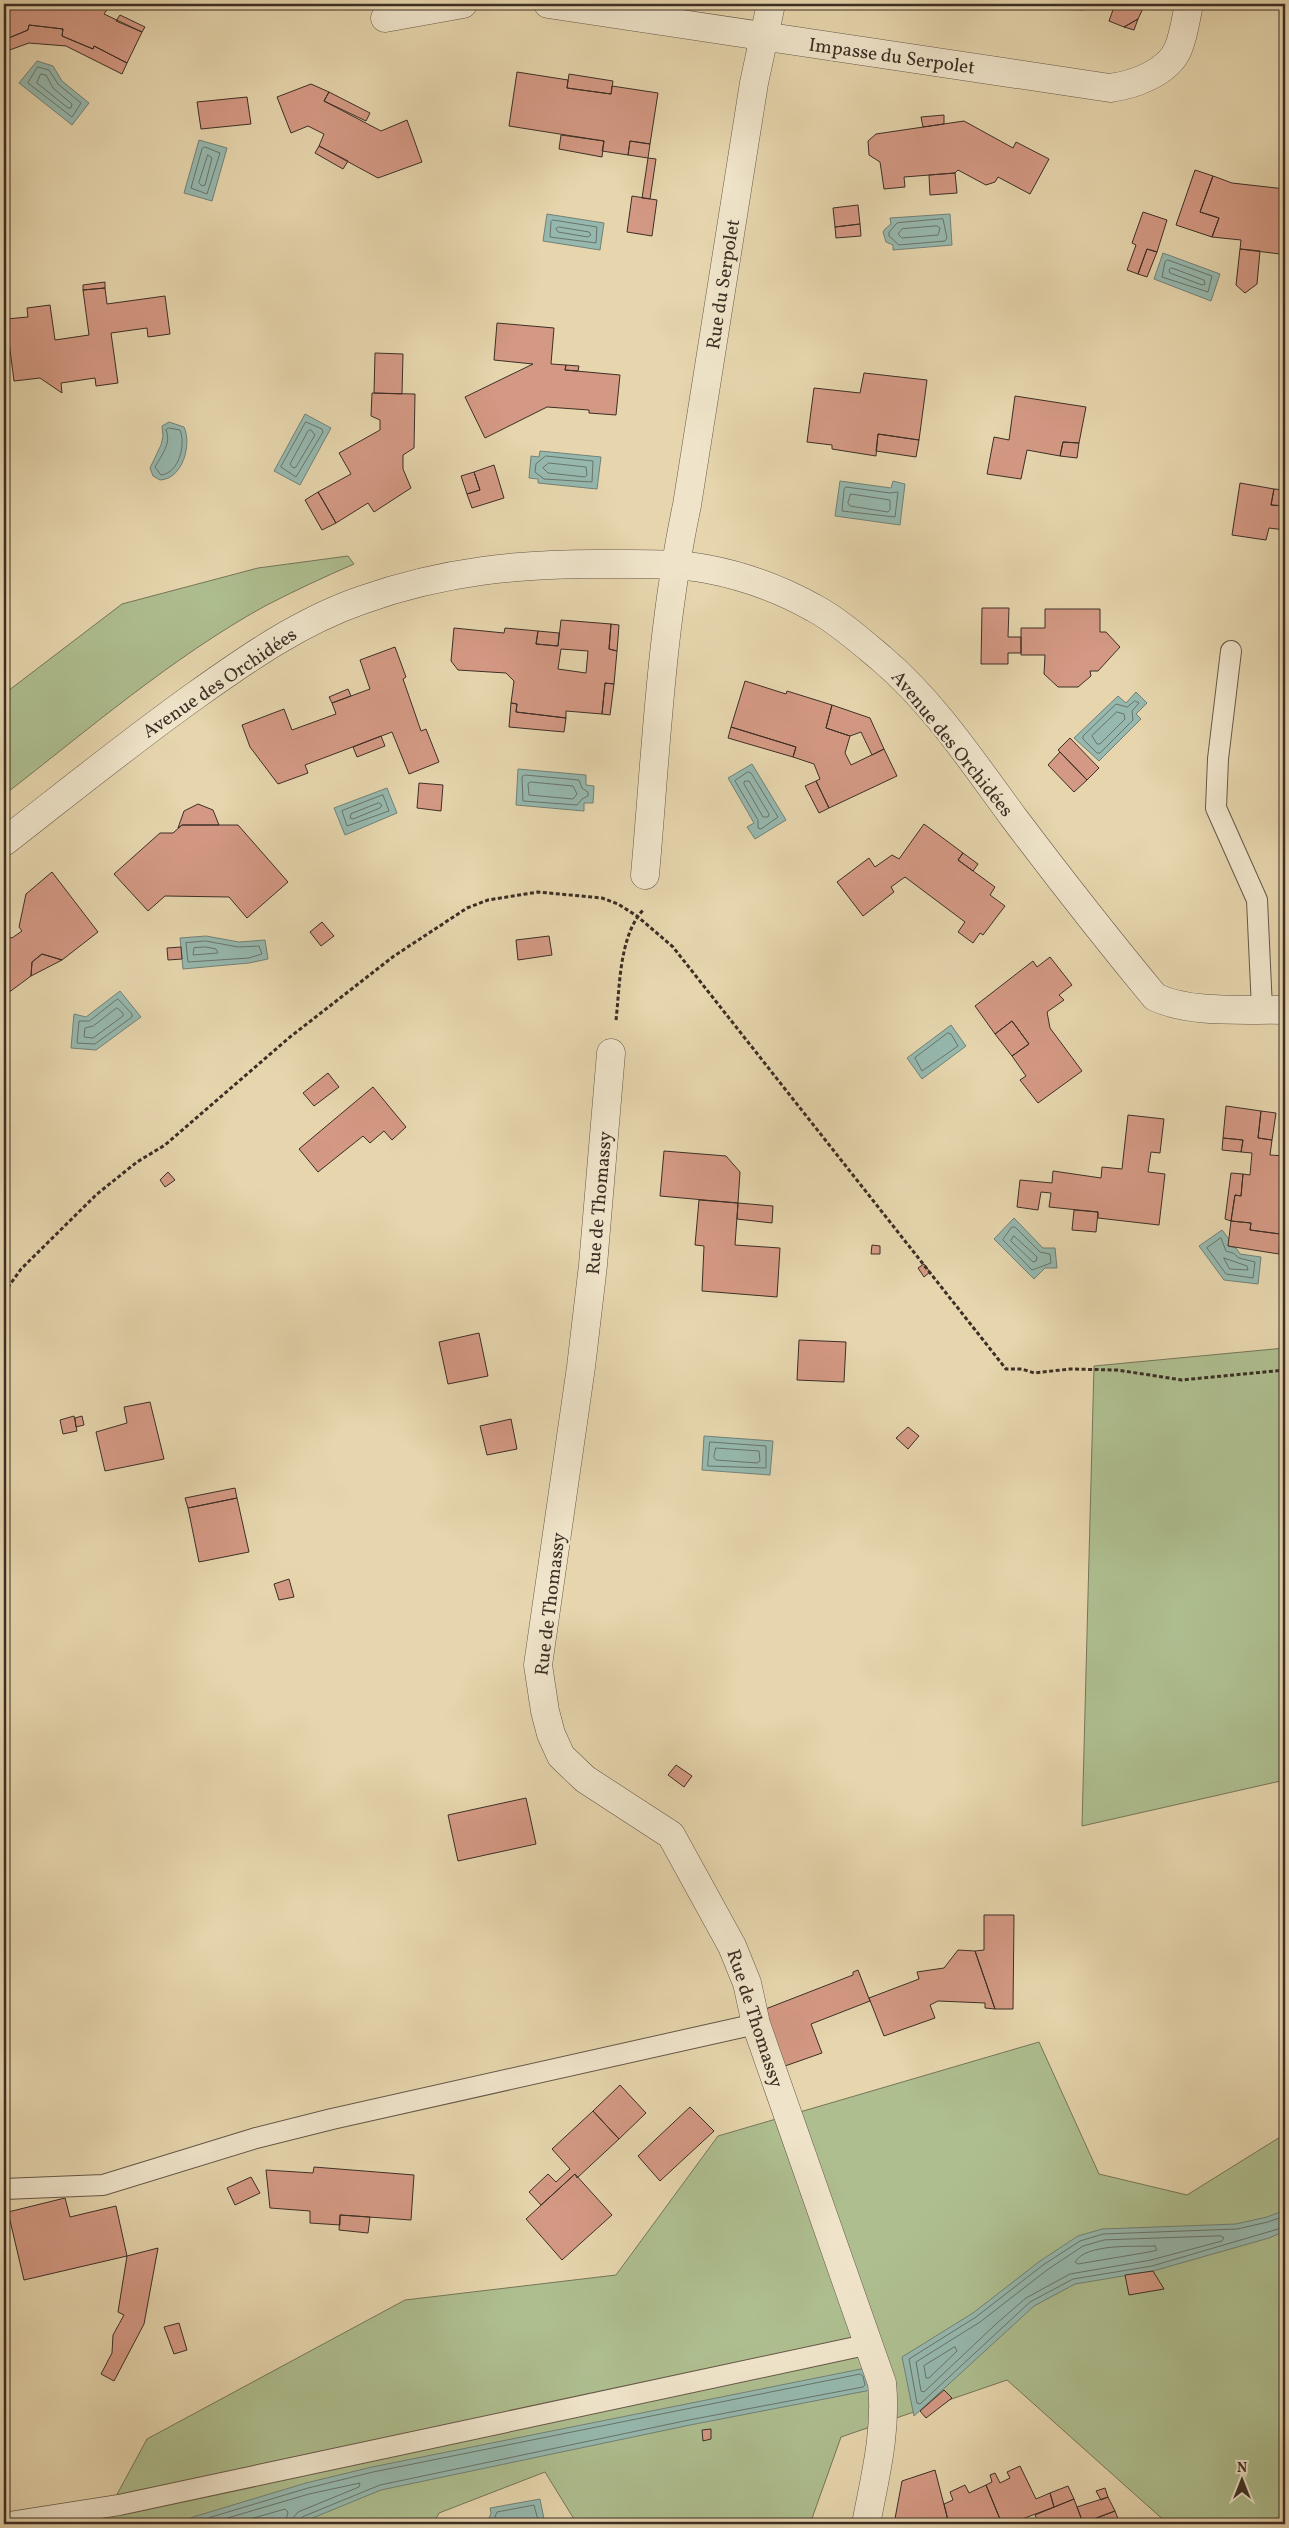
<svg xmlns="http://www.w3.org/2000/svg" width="1289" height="2528" font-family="Vollkorn,serif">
  <rect width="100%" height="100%" fill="#e6d5ad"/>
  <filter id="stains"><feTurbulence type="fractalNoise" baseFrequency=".004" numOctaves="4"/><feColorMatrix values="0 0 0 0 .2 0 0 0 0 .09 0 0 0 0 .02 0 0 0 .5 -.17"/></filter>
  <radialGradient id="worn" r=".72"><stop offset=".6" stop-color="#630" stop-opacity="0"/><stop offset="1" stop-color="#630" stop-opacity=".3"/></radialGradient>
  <path fill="#aebe8f" stroke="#75765a" d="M348 556 354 564C324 577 294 591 265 606 171 658 88 730 4 795V694L122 604 258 568Z
    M1285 1348V1780L1082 1826 1094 1366Z
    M1039 2042 1099 2174 1187 2195 1285 2134V2524H1168L1007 2380 841 2437 810 2524H577L545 2472 439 2513 433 2524H101L147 2439 405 2300 616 2275 718 2136Z"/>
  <path fill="#96b8ae" stroke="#728177" d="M1047 4H1089L1084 10 1052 9Z
    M37 61 53 66 62 81 89 103 72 125 19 83Z
    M199 140 227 148 212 201 184 193Z
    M547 214 604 223 600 250 543 241Z
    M950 214 952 245 893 250V245L886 242 883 232 885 229 891 224 890 218Z
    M1163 253 1220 274 1211 301 1154 279Z
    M305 414 331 428 300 485 274 471Z
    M169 422 184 427C192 444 183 479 160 480L153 476 150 468 161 445 163 436 162 426Z
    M540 451 601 457 597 489 538 483V479L529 478 531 456 539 457Z
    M840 481 891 488 893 481 905 484 900 525 835 516Z
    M1136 692 1147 703 1136 714 1141 719 1099 761 1074 738 1118 696 1126 703Z
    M752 764 786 820 755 839 747 827 754 823 728 778Z
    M518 769 586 775V785L594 786 593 803H584V811L516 805Z
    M387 788 397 813 345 835 334 808Z
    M206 936 239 942 265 940 268 959 249 963 183 969 180 938Z
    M120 991 141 1017 96 1050 71 1048 74 1014 86 1017Z
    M951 1025 966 1046 922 1079 907 1058Z
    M1014 1218 1043 1248H1055L1057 1268H1045L1034 1279 994 1239Z
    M1222 1230 1229 1239 1228 1246 1236 1248 1240 1254 1261 1257 1258 1284 1224 1280 1199 1246Z
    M704 1436 773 1441 770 1475 702 1470Z
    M1285 2210V2231L1269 2238 1153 2271 1075 2284 1034 2306 914 2416 902 2357 973 2313 1040 2261 1078 2236 1102 2229 1236 2224 1267 2217Z
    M866 2368 871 2390 690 2425 381 2490 298 2524H177L193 2517 306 2483 372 2467Z
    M540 2499 545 2524H487L491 2513 490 2508Z"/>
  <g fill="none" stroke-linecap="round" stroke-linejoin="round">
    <path stroke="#69746a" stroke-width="1" d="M38 67 49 70 58 84 81 103 72 117 28 83Z
      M41 74 46 75 53 88 72 104 71 108H68L37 83Z
      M205 147 220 153 207 194 191 188 202 149Z
      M208 155 212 158 205 185 202 186 199 183Z
      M943 219 947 238 945 241 899 245 889 236V232L897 223Z
      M553 220 597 227 596 243 550 237 551 222Z
      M937 226 940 228 938 235 902 238 898 234 902 229Z
      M559 227 589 232 591 235 588 237 558 232 556 229Z
      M1168 260 1212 276 1208 292 1162 277 1165 262Z
      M1172 268 1204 280 1205 284 1202 285 1170 273 1169 270Z
      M306 422 322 429 323 432 296 477 281 467Z
      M169 428 180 430C186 445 179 473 161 475L155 467C161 456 172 443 166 430Z
      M311 430 315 435 296 467 293 468 290 464 308 431Z
      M546 456 593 461 592 482 544 479 535 472 536 464Z
      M549 463 586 467 587 475 585 477 548 473 543 468Z
      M846 487 890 493 898 492 895 517 842 511 844 490Z
      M851 494 890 500V510L888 512 850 506 848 503Z
      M1135 701 1139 703 1132 711 1133 720 1100 753H1097L1083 739V736L1116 704 1127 707Z
      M1117 712 1124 714 1125 719 1100 744H1097L1092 736Z
      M748 772 751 773 778 817 761 829 758 828V820L735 781Z
      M525 775 579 780 582 788 588 792V796L582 799 577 805 523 801 522 777Z
      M745 781H749L769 814 768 817H763L744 784Z
      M531 782 573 786 577 794 573 799 529 795 528 784Z
      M383 795 389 811 347 826 342 811Z
      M379 803 382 805 380 808 353 819 350 818 351 814Z
      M206 941 238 947 259 946 262 954 249 958 188 962 186 943Z
      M206 947 216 949 218 953 193 955 194 948Z
      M118 999 132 1014V1017L95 1044 77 1043 79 1021H89Z
      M117 1008 123 1013V1016L93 1038 84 1037 85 1028 93 1026Z
      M948 1033 951 1034 958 1046 922 1071 915 1058Z
      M1012 1227H1015L1040 1252 1050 1254 1051 1263 1032 1270 1003 1240Z
      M1014 1236 1037 1257 1036 1261 1033 1262 1011 1241Z
      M1221 1238 1226 1251 1233 1253 1239 1258 1255 1262 1253 1278 1226 1274 1207 1248Z
      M1224 1258 1247 1266 1248 1270 1230 1269Z
      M710 1442 766 1446V1468L708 1466Z
      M716 1448 759 1451 760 1461 757 1463 716 1460 714 1457Z
      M1285 2216 1268 2222 1237 2229 1103 2234 1080 2241 1043 2265 976 2317 909 2359 917 2403 920 2404 1030 2302 1073 2279 1152 2266 1285 2227
      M1221 2236 1224 2238 1222 2241 1151 2260 1070 2274 1026 2298 996 2324 924 2392 921 2391 916 2362 980 2322 1047 2270 1083 2246 1104 2240Z
      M1155 2246 1157 2250 1149 2252 1078 2264 1075 2262C1087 2243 1134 2247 1155 2246Z
      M955 2347 957 2351 929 2378H926L924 2366Z
      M188 2524 308 2488 373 2472 860 2374 863 2376 865 2385 863 2387 689 2420 380 2485 302 2517 298 2524
      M207 2524 309 2494 360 2483 359 2487 298 2512 293 2518 292 2524
      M233 2524 285 2509 288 2512 285 2524
      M492 2524 497 2512 534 2505 539 2524"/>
  </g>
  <path fill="#d49984" stroke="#3c2f25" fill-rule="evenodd" d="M4 4H100L108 8 104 14 142 32 127 63 94 46 93 49 62 36 63 29 29 25 28 30 4 40Z
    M1115 4H1145L1138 19 1124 27 1109 21Z
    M120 15 145 27 142 32 116 21Z
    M1138 19 1134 30 1124 27Z
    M29 25 63 29 62 36 93 49 94 46 127 63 122 74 66 46 29 43 4 52V40L28 30Z
    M517 72 568 80 567 88 611 94 612 86 658 93 650 144 630 141 628 155 602 151 604 141 509 126Z
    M569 74 613 81 611 94 567 88Z
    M311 84 329 92 324 101 381 131 407 120 422 162 378 178 319 146 324 134 308 126 291 133 277 97Z
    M329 92 370 113 366 121 324 101Z
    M247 97 251 124 201 129 197 102Z
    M944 115V124L923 127 921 117Z
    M964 121 1013 148 1016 142 1049 159 1030 194 998 177 995 182 986 185 958 170 955 173 904 177 905 187 884 189 880 162 869 155 868 141 876 134Z
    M561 135 604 141 602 157 559 149Z
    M630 141 650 144 648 158 628 155Z
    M319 146 348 161 343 169 315 153Z
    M648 158 656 159 650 199 642 198Z
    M1195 170 1213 176 1200 212 1219 218 1212 237 1176 225Z
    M955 173 957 193 930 195 929 175Z
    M1213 176 1232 183 1285 189V244H1281L1280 254 1240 249 1241 240 1212 237 1219 218 1200 212Z
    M632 196 657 200 652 236 627 232Z
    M858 205 860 224 835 227 833 208Z
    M1143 212 1167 220 1157 252 1147 249 1138 274 1127 270 1136 245 1132 243Z
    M860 224 861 236 836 238 835 227Z
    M1147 249 1157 252 1147 277 1138 274Z
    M1240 249 1260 251 1257 284 1245 293 1236 285Z
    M105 282V288L83 290V285Z
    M105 288 107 304 165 296 170 334 148 337 147 328 111 333 118 383 96 386 95 378 61 383 62 393 40 378 14 381 6 319 28 317 27 308 50 305 55 340 89 335 83 290Z
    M497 323 554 328 551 364 566 365 565 370 620 375 616 415 589 413V410L547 407 485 438 465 397 533 364 494 360Z
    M375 353 403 354 402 394 374 393Z
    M566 365 579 366 578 371 565 370Z
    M864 373 927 380 919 440 878 434 876 456 832 449V445L807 442 814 388 860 393Z
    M372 393 415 394 414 448 403 455V469L411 488 374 512 368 503 336 523 318 492 351 474 339 453 380 430V420L371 416Z
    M1015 396 1086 407 1079 443 1063 442 1060 456 1027 450 1021 479 987 474 994 437 1009 440Z
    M878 434 919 440 916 457 876 451Z
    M1063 442 1079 443 1077 458 1060 456Z
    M494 465 504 498 472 508 467 494 480 490 474 472Z
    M474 472 480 490 467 494 461 476Z
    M1240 483 1274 489 1271 505 1285 506V530L1269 528 1266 540 1232 535Z
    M1274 489 1285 490V506L1271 505Z
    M318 492 336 523 322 530 305 500Z
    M982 608H1009L1008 637H1021V653H1008V664H981Z
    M1045 609H1100V632H1106L1120 647 1098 671H1090L1091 676 1078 687H1058L1044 674 1045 655H1021V628H1045Z
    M561 620 611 624 609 649 617 651 614 684 605 683 602 714 566 711V718L516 712 517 704 511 703 514 681 506 673 458 670 451 661 454 628 504 633 505 628 538 631 536 644 558 646ZM561 649 588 651 586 673 558 669Z
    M611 624 619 625 617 651 609 649Z
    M538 631 559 633 558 646 536 644Z
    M395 647 406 677 403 679 421 731 426 729 439 762 409 774 392 732 305 765 308 773 278 784 250 747 242 725 284 709 292 730 336 714 332 703 370 689 360 660Z
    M745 681 786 694 787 691 832 705 826 728 850 736 845 753 851 765 884 749 897 776 829 808 816 781 820 779 814 764 793 757 796 747 731 727Z
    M605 683 614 684 610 715 602 714Z
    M348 689 351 696 332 703 329 697Z
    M511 703 517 704 516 712 566 718 564 732 509 727Z
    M832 705 870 718 884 749 872 755 861 732 850 736 826 728Z
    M731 727 796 747 793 757 728 738Z
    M381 736 385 746 357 757 353 747Z
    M1070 738 1099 768 1087 780 1058 750Z
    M1060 752 1087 780 1074 792 1048 765Z
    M816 781 829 808 819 813 805 786Z
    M419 783 443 785 441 811 417 808Z
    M198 804 213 810 219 825H182L178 828 184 811Z
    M924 824 963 853 958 860 995 887 990 895 1005 906 983 935 980 933 973 943 958 932 965 922 905 877 891 887 894 892 863 916 837 882 869 858 875 867 892 855 899 859Z
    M182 825H238L288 882 247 918 229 897 165 896 148 911 114 874 160 833H173Z
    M963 853 978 864 973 871 958 860Z
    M52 872 98 932 62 960 42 954 32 962 31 976 4 996V935L12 938 22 931 19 927 26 894Z
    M322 922 334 936 321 946 310 932Z
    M549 936 552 955 518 960 516 940Z
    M181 947 182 959 168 960 167 948Z
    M42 954 62 960 31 976 32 962Z
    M1050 957 1072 985 1059 995 1064 1000 1047 1012 1050 1028 1082 1071 1038 1103 1020 1080 1026 1076 1012 1056 1029 1044 1012 1021 995 1034 975 1006 1033 961 1037 967Z
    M1012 1021 1029 1044 1012 1056 995 1034Z
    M328 1073 339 1087 314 1106 303 1093Z
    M373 1087 406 1127 392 1140 384 1131 370 1143 363 1136 318 1172 299 1149Z
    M1226 1106 1261 1111 1258 1138 1272 1140 1270 1155 1285 1156V1199L1280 1234 1250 1230 1251 1223 1231 1221 1235 1195 1241 1196 1243 1174 1250 1175 1252 1153 1241 1152 1243 1140 1223 1138Z
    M1261 1111 1276 1113 1272 1140 1258 1138Z
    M1128 1115 1164 1119 1160 1153 1151 1152 1148 1172 1165 1174 1159 1225 1098 1218V1212L1049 1207 1051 1193 1041 1192 1038 1210 1017 1207 1020 1180 1052 1183 1053 1171 1101 1178 1102 1167 1122 1169Z
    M1223 1138 1243 1140 1241 1152 1222 1150Z
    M664 1151 726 1156 740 1172 738 1203 660 1196Z
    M168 1172 175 1180 165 1187 160 1180Z
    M1231 1173 1243 1174 1241 1196 1235 1195 1231 1221 1225 1219Z
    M699 1200 738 1203 735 1245 780 1248 777 1297 702 1291 704 1246 695 1245Z
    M738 1203 773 1206 772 1223 737 1219Z
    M1074 1210 1098 1212 1096 1232 1072 1230Z
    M1231 1221 1251 1223 1250 1230 1280 1234 1279 1254 1228 1246Z
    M872 1245 880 1246V1254H871Z
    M924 1264 930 1272 924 1277 918 1268Z
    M479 1333 488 1376 448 1384 439 1342Z
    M799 1340 846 1342 844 1382 797 1380Z
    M150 1402 164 1459 105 1471 96 1432 127 1423 124 1407Z
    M74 1416 77 1431 63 1434 60 1420Z
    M82 1416 84 1425 76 1427 75 1418Z
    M511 1419 517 1449 487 1455 480 1426Z
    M908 1427 919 1436 908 1449 896 1438Z
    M235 1488 237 1498 188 1508 185 1498Z
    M237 1498 249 1552 199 1562 188 1508Z
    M289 1579 294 1597 279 1600 274 1584Z
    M676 1765 692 1776 684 1787 668 1775Z
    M526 1798 536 1844 458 1861 448 1815Z
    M984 1915H1014L1013 2009H995L975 1951 984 1950Z
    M958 1950 975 1951 995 2009 985 2008V2003L938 2001 930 2005 935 2018 884 2036 869 1998 919 1979 917 1972 944 1968Z
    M858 1970 870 2001 811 2024 822 2053 785 2066 763 2010 853 1975V1972Z
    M620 2085 646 2113 619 2139 593 2111Z
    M690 2107 714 2131 660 2181 638 2156Z
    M593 2111 619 2139 577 2178 575 2174 541 2205 529 2192 548 2174 556 2182 570 2169 552 2149Z
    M314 2167 414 2175 411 2220 340 2215V2225L310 2223V2211L270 2208 266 2170 313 2173Z
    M575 2174 612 2215 562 2260 526 2219Z
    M251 2177 260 2193 235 2205 227 2188Z
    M65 2198 70 2217 116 2206 127 2256 24 2280 8 2212Z
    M340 2215 370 2217 368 2233 339 2230Z
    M158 2248 144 2324 114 2381 101 2374 112 2353 113 2335 124 2315 118 2312 127 2256Z
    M1153 2271 1164 2289 1129 2295 1125 2275Z
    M179 2323 187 2350 174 2354 164 2327Z
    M944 2390 952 2398 926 2418 920 2411Z
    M711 2429V2439L703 2441 702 2430Z
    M1020 2466 1036 2499 1050 2493 1054 2507 1009 2524H1002L986 2485 992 2482 990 2475 995 2473 1000 2483 1010 2478 1007 2472Z
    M935 2470 949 2524H894L902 2481Z
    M965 2485 969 2493 986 2485 1002 2524H949L944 2504 953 2500 950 2492Z
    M1068 2486 1074 2499 1054 2507 1050 2493Z
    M1105 2488 1108 2497 1101 2500 1096 2491Z
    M1108 2497 1115 2511 1083 2523 1077 2507Z
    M1074 2499 1083 2523 1115 2511 1120 2524H1039L1035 2515Z"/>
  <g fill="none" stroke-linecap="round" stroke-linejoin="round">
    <g stroke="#665847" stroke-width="22">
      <path id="lane" d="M1231 651 1218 759 1216 808 1257 900 1262 1009
        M4 2189 103 2185 256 2138 332 2119 756 2024
        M4 2523 119 2505 870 2344"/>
    </g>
    <g stroke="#665847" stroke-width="29">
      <path id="street" d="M548 4 1110 88C1133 85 1168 73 1178 49 1184 35 1186 18 1189 4
        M385 18 463 4
        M4 842C67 793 130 742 196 695 248 658 301 621 362 600 443 571 523 563 608 564 641 564 675 563 707 569 744 576 782 590 814 608 837 620 863 643 882 659 934 703 974 764 1014 818 1060 879 1107 939 1155 997 1191 1014 1245 1009 1285 1010
        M645 875C656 752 661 627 687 505L754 83 771 4
        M611 1053 593 1265 581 1367 538 1665 545 1711 551 1734 561 1756 585 1779 671 1835 732 1946 747 1983 756 2024 882 2383C887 2431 875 2477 866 2524"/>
    </g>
    <path stroke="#3c2f25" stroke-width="3" stroke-dasharray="4 2.5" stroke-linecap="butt" d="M616 1020C620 986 619 935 644 909
      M4 1293 21 1269 97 1194 137 1162 165 1145 290 1037 394 956 467 908 488 900 538 892 602 898 618 904 637 916 673 947 1006 1369H1022L1034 1373 1070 1369 1117 1370 1182 1380 1285 1370"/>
    <use href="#lane" stroke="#efe4ca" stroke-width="20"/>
    <use href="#street" stroke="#efe4ca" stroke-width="28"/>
  </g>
  <g text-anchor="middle" stroke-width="4.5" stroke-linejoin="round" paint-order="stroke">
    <g font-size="19" fill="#3c2f25" stroke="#efe4ca">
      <text transform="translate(892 55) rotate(8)" y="7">Impasse du Serpolet</text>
      <text transform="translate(722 284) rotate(-81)" y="7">Rue du Serpolet</text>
      <text transform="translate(219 682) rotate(-34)" y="7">Avenue des Orchidées</text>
      <text transform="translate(953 743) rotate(51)" y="7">Avenue des Orchidées</text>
      <text transform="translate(598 1203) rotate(-85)" y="7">Rue de Thomassy</text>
      <text transform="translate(549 1604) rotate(-83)" y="7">Rue de Thomassy</text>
      <text transform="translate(756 2018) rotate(72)" y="7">Rue de Thomassy</text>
    </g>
  </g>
  <rect width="1289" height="2528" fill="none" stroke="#e6d5ad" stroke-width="20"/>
  <rect x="5" y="5" width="1279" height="2518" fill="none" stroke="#3c2f25" stroke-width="2.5"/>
  <rect x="10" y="10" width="1269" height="2508" fill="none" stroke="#3c2f25"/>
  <g transform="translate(1242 2480)" stroke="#efe4ca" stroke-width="4" paint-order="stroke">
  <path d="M0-4L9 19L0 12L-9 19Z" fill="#3c2f25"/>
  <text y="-8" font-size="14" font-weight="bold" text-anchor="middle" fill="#3c2f25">N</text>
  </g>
  <rect width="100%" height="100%" filter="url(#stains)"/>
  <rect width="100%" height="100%" fill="url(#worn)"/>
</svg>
